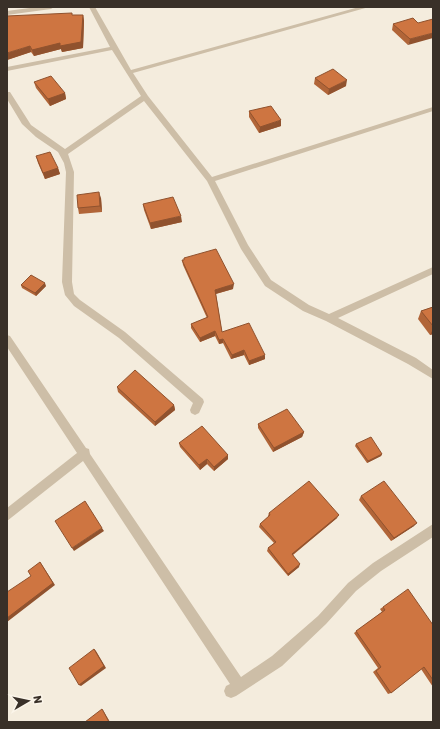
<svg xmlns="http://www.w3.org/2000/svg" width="440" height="729" font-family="Rubik,sans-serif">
  <rect width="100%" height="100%" fill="#f4ecdd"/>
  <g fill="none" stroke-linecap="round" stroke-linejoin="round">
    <path fill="#cdbea7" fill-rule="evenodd" d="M37 7H54L51 9 7 15V11Z
      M89 7H95L131 70 359 7H369L133 73 148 96 212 177 433 107V111L215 181 248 245 271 280 309 305 329 314 433 267V274L338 318 416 358 433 370V379L408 364 326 321 303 311 265 286 241 249 207 181 144 101 68 154 74 172 72 282 74 294 80 300 125 332 203 399 204 402 199 413 195 415 191 413 190 410 193 403 119 338 74 306 65 295 62 282 66 172 64 163 58 152 36 137 22 124 7 99V92H10L31 125 65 149 141 96 112 50 7 71V67L110 47Z
      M7 335 10 336 86 448 89 449 90 454 241 677 272 656 318 616 348 583 373 563 433 524V537L381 571 356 591 326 624 282 666 236 696 231 698 226 696 224 691 226 686 230 684 83 461 7 521V508L77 453 7 347Z"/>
  </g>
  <path fill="#b16538" d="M73 15H83L84 21 83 48 62 52 61 49 34 56 31 52 7 60Z
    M418 23 408 45 392 30 393 24Z
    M315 78 346 86 328 95 314 84Z
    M34 82 65 93 66 99 50 106 36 88Z
    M249 111 281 126 259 133 249 117Z
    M36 156 58 168 60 174 45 179 38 163Z
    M101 198 102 212 79 214 78 208Z
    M143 204 182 222 151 229 144 210Z
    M184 258 233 289 216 294 222 332 265 359 249 365 244 355 231 359 223 343 219 344 215 336 200 342 191 328V324L207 318 183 265 182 260H184Z
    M21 285 46 286 36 296 22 288Z
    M433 307V334L430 335 418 319 421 311Z
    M117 387 174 405 175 410 155 426 118 392Z
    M258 424 304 432 302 437 273 452 258 428Z
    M179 443 228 455V459L214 471 207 464 200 470 180 447Z
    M356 444 382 454 381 456 367 463 355 446Z
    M361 496 414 526 391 541 359 500Z
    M269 513 337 518 293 555 299 567 288 576 267 551 268 548 274 543 259 527 260 524 268 517V516Z
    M383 607 433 625V687L421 669 391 693 388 694 373 672 378 668 354 633 382 612 380 609Z"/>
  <path fill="#90522e" d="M83 15 84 21 83 48 62 52 61 49 34 56 32 50Z
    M433 33V38L408 45 410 39Z
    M30 46 31 52 7 60V53Z
    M347 80 346 86 328 95 329 89Z
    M65 93 66 99 50 106 48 99Z
    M281 120V126L259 133 260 127Z
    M58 168 60 174 45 179 43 173Z
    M99 192 101 198 102 212 100 206Z
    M181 216 182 222 151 229 150 223Z
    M45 283 46 286 36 296 35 293Z
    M234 284 233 289 215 294V290Z
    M433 329V334L430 335Z
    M215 331V336L200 342V338Z
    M223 339V343L219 344V340Z
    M244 350V355L231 359 232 355Z
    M265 355V359L249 365V361Z
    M174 405 175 410 155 426V422Z
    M304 432 302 437 273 452 274 448Z
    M382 454 381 456 367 463 368 461Z
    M228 455V459L214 471V467Z
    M207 459V464L200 470 199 465Z
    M339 515 337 518 291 556 292 554Z
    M417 523 414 526 391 541 394 538Z
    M102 528 104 531 74 551 72 548Z
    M40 562 42 565 55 585 7 622V618Z
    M300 564 299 567 288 576V574Z
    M94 649 96 651 106 668 81 686 79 685Z
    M102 709 103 710 110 722H109Z"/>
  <path fill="#ce7541" stroke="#90522e" d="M72 13V15H83L81 42 60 46V43L32 50 30 46 7 53V16Z
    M413 18 418 23 433 19V33L410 39 393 24Z
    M333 69 347 80 329 89 315 78Z
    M51 76 65 93 48 99 34 82Z
    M271 106 281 120 260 127 249 111Z
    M50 152 58 168 43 173 36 156Z
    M99 192 100 206 78 208 77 195Z
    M173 197 181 216 150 223 143 204Z
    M216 249 234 284 215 290 222 332 249 323 265 355 249 361 244 350 232 355 223 339 219 340 215 331 200 338 191 324 208 317 182 260H184V258Z
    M31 275 45 283 35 293 21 285Z
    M433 307V326L421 311Z
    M135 370 174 405 155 422 117 387Z
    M287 409 304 432 274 448 258 424Z
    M202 426 228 455 214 467 207 459 199 465 179 443Z
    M371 437 382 454 368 461 356 444Z
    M309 481 339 515 292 554 300 564 288 574 268 548 276 542 260 524 270 515 269 513Z
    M384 481 417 523 394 538 361 496Z
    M85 501 102 528 72 548 55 521Z
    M40 562 53 583 7 618V592L31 576 28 571Z
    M408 589 433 625V680L424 667 391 693 376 671 381 667 356 631 385 610 383 607Z
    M94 649 104 666 79 685 69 668Z
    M102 709 109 722H85Z"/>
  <rect width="440" height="729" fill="none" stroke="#393028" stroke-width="16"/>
  <g transform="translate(28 701) rotate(81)" stroke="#fbf5ea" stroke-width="3" paint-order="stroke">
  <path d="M0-3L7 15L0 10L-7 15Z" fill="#393028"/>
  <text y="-6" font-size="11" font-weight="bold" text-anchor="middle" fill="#393028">N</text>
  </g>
</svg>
